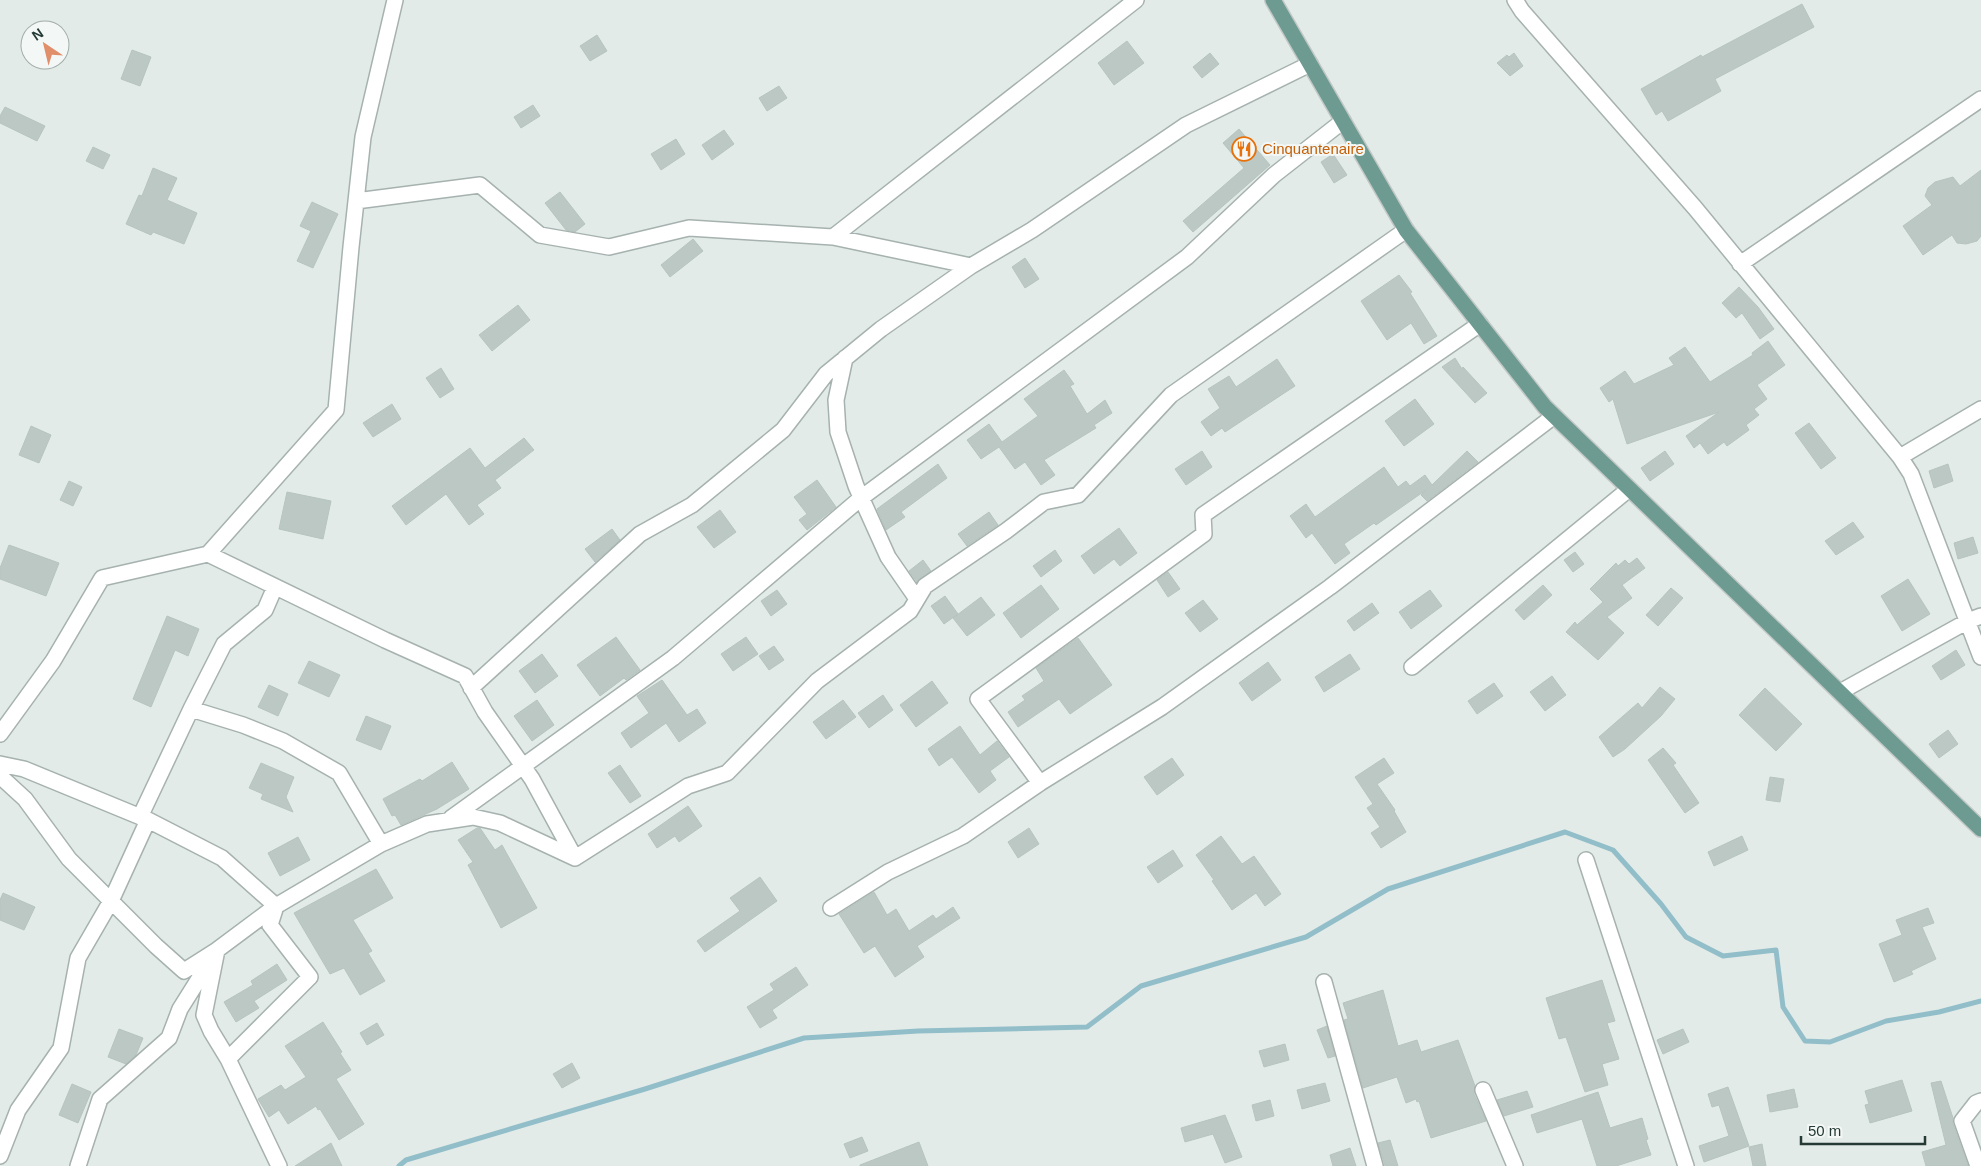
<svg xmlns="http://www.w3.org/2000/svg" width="1981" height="1166" font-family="Arial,sans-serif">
  <rect width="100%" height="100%" fill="#e3ebe8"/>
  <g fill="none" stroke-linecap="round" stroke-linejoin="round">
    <path stroke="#92bec9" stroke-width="5" d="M399 1166 406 1160 645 1089 804 1038 918 1031 1087 1027 1141 986 1306 937 1388 889 1565 832 1613 850 1661 904 1686 937 1723 956 1776 950 1783 1007 1805 1041 1830 1042 1886 1021 1939 1012 1981 1001"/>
  </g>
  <path fill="#bcc8c4" stroke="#b6c4bf" d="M1802 4 1814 27 1715 79 1721 91 1668 121 1662 111 1656 115 1641 89 1701 55 1702 57Z
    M597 35 607 51 590 61 580 46Z
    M1127 41 1144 63 1114 85 1098 63Z
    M132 50 151 57 140 86 121 79Z
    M1210 53 1219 64 1202 78 1193 67Z
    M1514 53 1523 66 1510 76 1497 63 1507 55 1509 57Z
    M779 86 787 98 767 111 759 98Z
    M533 105 540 116 521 128 514 117Z
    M5 107 45 126 37 141 0 123V116Z
    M1239 129 1270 165 1193 232 1183 221 1244 168 1223 143Z
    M724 130 734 144 712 160 702 145Z
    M676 139 685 154 661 170 651 154Z
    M93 147 110 155 103 169 86 161Z
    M1333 154 1347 175 1334 183 1321 162Z
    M153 168 177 178 167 200 197 213 184 244 153 232 151 235 126 224 139 195 142 196Z
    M1981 170V236L1977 241 1966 244 1957 243 1952 235 1923 255 1903 226 1932 205 1925 196 1928 188 1935 182 1953 177 1960 186Z
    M560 192 585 224 575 232 566 230 545 203Z
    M312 202 338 214 313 268 297 261 311 231 300 226Z
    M693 239 703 251 670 277 661 265Z
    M1025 258 1039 279 1025 288 1012 267Z
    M1399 275 1412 292 1410 293 1437 336 1424 344 1411 323 1387 340 1361 301Z
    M1739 287 1758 307 1774 329 1760 339 1742 313 1736 318 1722 303Z
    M518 305 530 320 492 351 479 335Z
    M1768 341 1785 365 1757 385 1767 399 1754 409 1759 415 1746 425 1749 430 1727 446 1724 442 1708 454 1700 443 1694 448 1686 436 1719 412 1627 444 1613 399 1609 402 1600 388 1625 371 1634 384 1674 365 1669 358 1685 347 1710 382 1753 355 1752 353Z
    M1455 358 1462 369 1463 367 1487 393 1475 403 1442 367Z
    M1277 359 1295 386 1225 432 1222 428 1211 436 1201 422 1220 408 1208 389 1229 376 1236 387Z
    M441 368 454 389 440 398 426 378Z
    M1064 370 1074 384 1070 386 1087 414 1105 400 1112 413 1094 425 1096 428 1044 460 1055 475 1041 485 1025 462 1015 469 999 447 981 459 967 440 989 424 1002 442 1038 416 1024 399Z
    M1415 399 1434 424 1404 446 1385 421Z
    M392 404 401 419 373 437 363 423Z
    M1809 423 1836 458 1821 469 1795 433Z
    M31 426 51 435 39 463 19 455Z
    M524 438 534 450 495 480 501 488 477 505 484 514 469 525 446 494 406 525 392 506 470 448 485 468Z
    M1202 451 1212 467 1186 485 1175 469Z
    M1467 451 1478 462 1427 501 1421 495 1426 490 1376 525 1374 523 1344 544 1350 553 1335 564 1312 533 1306 538 1290 516 1306 504 1315 517 1384 467 1398 487 1406 481 1410 486 1425 475 1432 485Z
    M1665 451 1674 464 1650 481 1641 468Z
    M938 464 947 478 901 512 905 517 886 530 877 509Z
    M1948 464 1953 481 1934 488 1929 471Z
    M817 480 836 507 807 530 799 520 807 514 794 497Z
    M69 481 82 487 73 506 60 500Z
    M287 492 331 501 323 539 279 529Z
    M720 510 736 532 714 548 697 527Z
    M989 512 998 525 967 546 958 534Z
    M1853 522 1864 537 1836 555 1825 541Z
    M1119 528 1137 553 1120 566 1114 559 1094 574 1081 556Z
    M612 529 620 540 595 562 585 549Z
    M1973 537 1978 553 1958 559 1954 543Z
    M9 545 59 563 46 596 0 579V568Z
    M1055 550 1062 561 1041 577 1033 566Z
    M1575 552 1584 564 1573 572 1564 560Z
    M1637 558 1645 568 1622 585 1632 598 1607 617 1624 633 1598 660 1566 632 1575 622 1577 625 1603 602 1590 589 1616 563 1618 566 1625 560 1629 564Z
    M923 560 931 571 917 582 909 571Z
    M1168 572 1180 589 1168 597 1157 580Z
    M1908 579 1930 614 1902 631 1881 596Z
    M1041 585 1059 609 1021 638 1003 613Z
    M1543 585 1552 595 1524 620 1515 610Z
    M1671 588 1683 598 1658 626 1646 615Z
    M777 590 787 604 771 616 761 601Z
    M1430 590 1442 606 1411 629 1399 612Z
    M945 596 958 614 944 624 931 606Z
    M981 597 995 615 967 636 953 618Z
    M1203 600 1218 619 1200 632 1185 613Z
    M1372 603 1379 613 1354 631 1347 621Z
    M167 616 199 629 188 656 175 650 151 707 133 699Z
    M616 637 640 670 626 680 624 678 600 696 577 665Z
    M746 637 758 654 733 671 721 654Z
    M1078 638 1112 685 1070 714 1059 699 1018 727 1008 712 1025 700 1022 696 1044 681 1036 668Z
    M774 646 784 660 769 670 759 656Z
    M1956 650 1965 665 1941 680 1932 666Z
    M542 654 558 676 535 693 519 671Z
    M1350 654 1360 669 1324 692 1315 677Z
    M309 661 340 675 329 697 298 683Z
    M1268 662 1281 680 1252 701 1239 683Z
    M1552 676 1566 695 1545 711 1530 692Z
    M662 680 687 715 697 709 706 723 679 742 666 723 631 748 621 733 649 713 637 696Z
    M932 681 948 703 916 727 900 705Z
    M1494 683 1503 696 1477 714 1468 701Z
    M269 685 288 694 278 716 258 707Z
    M1660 687 1675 699 1661 716 1625 749 1613 757 1599 737 1638 703 1642 708Z
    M1765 688 1802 724 1776 751 1739 715Z
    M883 695 893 710 869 728 858 713Z
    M537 700 554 725 532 741 514 716Z
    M843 700 856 717 826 739 813 722Z
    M366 716 391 726 381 750 356 740Z
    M960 726 980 755 997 741 1009 757 990 771 996 780 979 793 952 757 939 766 928 749Z
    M1948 730 1958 744 1939 758 1929 744Z
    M1663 748 1676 763 1673 765 1699 803 1685 813 1648 760Z
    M1172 758 1184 775 1157 795 1144 777Z
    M1384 758 1394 773 1377 784 1395 810 1394 811 1406 832 1381 848 1371 833 1380 827 1367 808 1373 804 1355 777Z
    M452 762 469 789 437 809 401 825 395 815 392 816 383 799 420 779 422 781Z
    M261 763 294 777 286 797 293 812 261 799 263 794 249 788Z
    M620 765 641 796 630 803 608 773Z
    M1770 777 1784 779 1780 802 1766 800Z
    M688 806 702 826 679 842 675 836 657 848 648 834Z
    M477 828H480L495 850 502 845 537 908 501 928 468 865 473 862 458 840Z
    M1029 828 1039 844 1018 858 1008 842Z
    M1221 836 1242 864 1254 856 1281 894 1265 906 1256 893 1232 910 1212 881 1214 880 1196 855Z
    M1742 836 1748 850 1714 866 1708 852Z
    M298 837 310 860 280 876 268 853Z
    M1173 850 1183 866 1158 883 1147 867Z
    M376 869 393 898 353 920 372 951 368 953 385 981 360 995 344 968 330 974 294 913Z
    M760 877 777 901 705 952 697 941 740 911 730 898Z
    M874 892 887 915 896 909 909 931 933 915 936 919 953 907 960 918 917 946 924 957 895 977 875 946 864 953 839 914Z
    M3 893 35 907 24 930 0 920V900Z
    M1928 908 1934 923 1922 927 1936 959 1911 971 1913 974 1894 982 1879 944 1902 935 1896 920Z
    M277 964 287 980 254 1001 259 1008 236 1022 224 1002 253 985 251 981Z
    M796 967 808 985 772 1010 777 1018 760 1028 747 1007 774 990 770 984Z
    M1602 980 1615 1021 1607 1023 1619 1059 1602 1064 1608 1085 1585 1092 1566 1037 1559 1039 1546 998Z
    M1383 990 1398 1046 1417 1040 1421 1052 1458 1040 1475 1086 1474 1094 1486 1121 1431 1138 1419 1101 1417 1102 1416 1099 1406 1103 1397 1077 1363 1088 1344 1020 1348 1019 1343 1003Z
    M323 1022 342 1052 340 1053 351 1070 336 1079 364 1124 339 1140 320 1109 318 1110 316 1106 288 1124 279 1110 269 1117 258 1099 281 1085 285 1090 306 1077 285 1046Z
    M377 1023 384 1035 367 1045 360 1033Z
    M1327 1026 1335 1056 1328 1058 1317 1030Z
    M119 1029 143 1038 136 1055 126 1064 108 1057Z
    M1683 1029 1689 1042 1663 1054 1657 1040Z
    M1285 1044 1289 1060 1264 1067 1259 1051Z
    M572 1063 580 1078 562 1088 553 1074Z
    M1902 1080 1912 1111 1870 1123 1865 1105 1869 1104 1865 1091Z
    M1941 1081 1953 1118V1124L1968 1166H1926L1922 1152 1946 1145 1931 1083Z
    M1325 1083 1330 1101 1302 1109 1297 1090Z
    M72 1084 91 1092 78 1123 59 1115Z
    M1728 1087 1749 1146 1704 1162 1699 1146 1729 1136 1719 1105 1712 1107 1708 1094Z
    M1794 1089 1798 1107 1770 1112 1767 1095Z
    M1527 1091 1533 1107 1504 1116 1497 1100Z
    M1598 1092 1610 1128 1642 1118 1648 1139 1646 1140 1651 1155 1616 1166H1597L1582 1119 1537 1133 1531 1115Z
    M1270 1100 1274 1116 1256 1121 1252 1105Z
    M1225 1115 1242 1157 1225 1163 1213 1134 1185 1142 1181 1128Z
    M862 1137 868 1151 850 1158 844 1144Z
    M1390 1140 1398 1166H1385L1383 1159 1378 1143Z
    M919 1142 928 1166H860V1165Z
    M331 1143 342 1166H295Z
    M1762 1144 1766 1166H1753L1749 1147Z
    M1350 1148 1356 1166H1333L1330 1155Z"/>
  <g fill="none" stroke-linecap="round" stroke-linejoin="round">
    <g stroke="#a6b2af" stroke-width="18">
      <path id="minor" d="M1515 0 1522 11 1695 208 1900 457 1911 474 1981 657
        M356 201 480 185 540 235 609 247 689 228 833 237 971 266
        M833 237 1136 0
        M1740 264 1981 99
        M845 358 836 400 838 432 856 486 888 557 917 599
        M1900 457 1981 409
        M208 554 336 410 351 247 363 137 395 0
        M1412 667 1629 489
        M471 688 640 534 692 505 783 430 826 374 881 329 971 266 1032 230 1186 125 1310 64
        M1840 692 1968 621 1981 616
        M191 709 224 644 265 610 275 587
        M0 734 53 661 102 578 208 554 385 640 465 676 485 712 532 779 575 858
        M0 764 24 769 148 820 222 858 276 906 270 925 310 977 228 1059 279 1166
        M0 776 25 799 69 859 156 946 184 971 217 950 204 1015 211 1031 228 1059
        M1040 783 978 699 1204 534 1203 515 1480 324
        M140 817 191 709 243 725 283 741 339 773 381 844
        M451 818 673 658 861 498 1187 257 1274 175 1343 121
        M1586 860 1686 1166
        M831 908 888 872 963 836 1040 783 1162 707 1330 587 1554 416
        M1324 982 1375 1166
        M1483 1090 1515 1166
        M0 1156 18 1110 61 1048 78 958 111 901 148 820
        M78 1166 100 1099 169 1038 180 1009 217 950 276 906 381 844 427 824 473 817 500 823 575 858 688 786 727 773 817 681 910 611 925 586 1006 531 1044 502 1078 495 1171 395 1406 230
        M1978 1166 1962 1121 1976 1103 1981 1101"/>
    </g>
    <g stroke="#c2c8c6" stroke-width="18">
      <path id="major" d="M1273 0 1406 230 1545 407 1981 829"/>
    </g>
    <use href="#minor" stroke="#fff" stroke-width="15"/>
    <use href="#major" stroke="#6d9b91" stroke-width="15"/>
  </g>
  <defs>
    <g id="restaurant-ring" transform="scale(1.25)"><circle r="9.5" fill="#f3f8f6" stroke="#e8710a" stroke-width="1.5"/><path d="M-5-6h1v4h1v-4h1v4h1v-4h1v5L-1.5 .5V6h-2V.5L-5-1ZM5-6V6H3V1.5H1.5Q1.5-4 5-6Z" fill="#e8710a"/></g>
  </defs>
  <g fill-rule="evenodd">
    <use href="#restaurant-ring" x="1244" y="149"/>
  </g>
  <g text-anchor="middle" stroke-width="4" stroke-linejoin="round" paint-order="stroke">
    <g font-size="15" fill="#c56008" stroke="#f3f8f6" text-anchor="start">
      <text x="1262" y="154">Cinquantenaire</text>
    </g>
  </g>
  <g transform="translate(45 45) rotate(325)"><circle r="24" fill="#f3f8f6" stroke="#a1aca9"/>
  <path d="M0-4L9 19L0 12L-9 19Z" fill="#e18e6b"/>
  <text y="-8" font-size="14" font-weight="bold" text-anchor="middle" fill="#253a35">N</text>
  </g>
  <path d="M1801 1136v8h124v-8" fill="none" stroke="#253a35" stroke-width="2.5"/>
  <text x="1808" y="1136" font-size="15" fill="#253a35" stroke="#f3f8f6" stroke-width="4" paint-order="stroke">50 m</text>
</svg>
